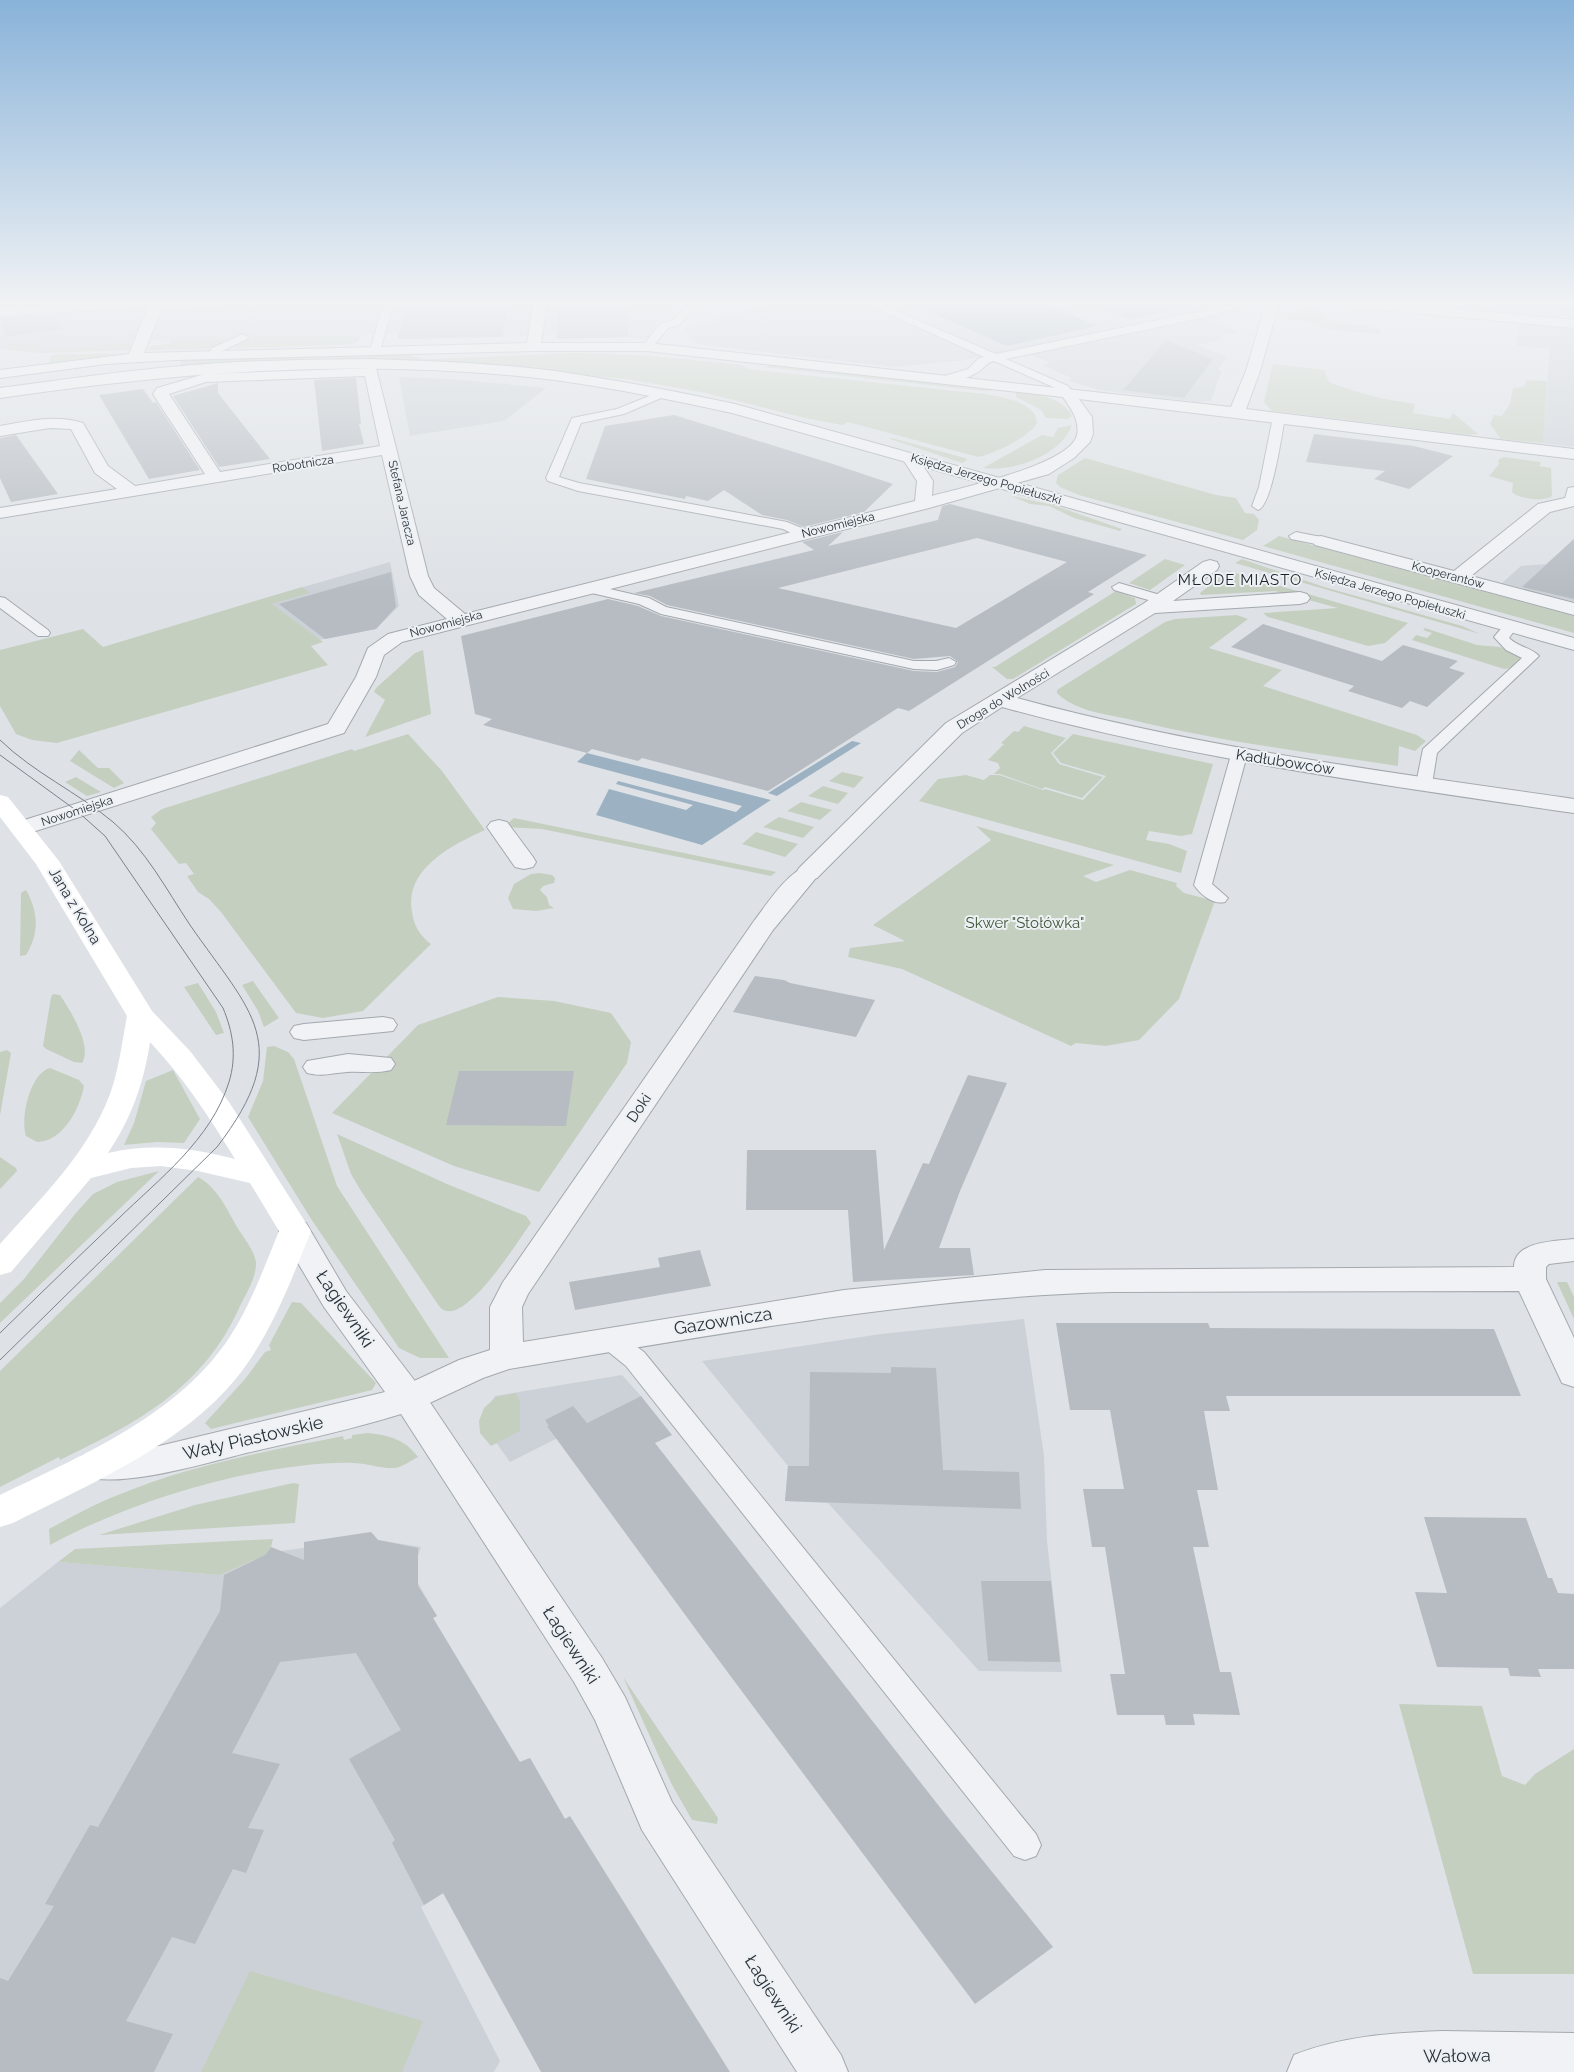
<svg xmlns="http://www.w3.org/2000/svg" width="1574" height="2072" font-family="Raleway,sans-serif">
  <rect width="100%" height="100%" fill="#dee2e6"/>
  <path fill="#ccd1d7" d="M0 303H675L662 319 657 321 648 339 628 337 557 339 556 335 397 339 398 334H370L360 337H227L131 341 39 352 0 348Z
    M768 303H909L1007 346 1096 326 1045 303H1091L1128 319 1203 303H1232L1246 307 1237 314 1214 321 1239 332 1220 336 1223 339 1197 345 1228 357 1218 369 1221 372 1211 401 1195 402 1099 390 1069 381 1072 378 1042 365 1050 363 1018 349 965 360 894 367 696 344 685 329Z
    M1420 303H1470L1574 312V447L1543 443 1550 349 1517 346 1519 318 1418 309Z
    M399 377 451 379 546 388 504 421 410 436Z
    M1574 539V602L1502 583 1521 566 1546 564Z
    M390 562 399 606 376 629 309 642 255 601Z
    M1024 1319 1044 1456 1047 1541 1062 1672 979 1671 828 1503 785 1501 788 1466 702 1361 881 1334Z
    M622 1375 641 1396 510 1462 480 1420 495 1396Z
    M372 1533 378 1540 421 1547 418 1556V1583L437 1616 433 1618 519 1762 530 1758 565 1819 421 1907 500 2061 494 2072H0V1608L58 1562 220 1575 265 1555 280 1551 304 1548V1542L340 1537V1542L363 1539Z"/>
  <path fill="#c5cfc0" d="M1314 308 1320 309 1324 320 1381 329 1379 334 1324 329 1317 323 1286 320 1288 312Z
    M254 336 360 337 356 343 341 345 233 348Z
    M239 337 208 349 146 350 152 346 171 343V341L154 340Z
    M37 341 40 347 27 350 39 352 131 341 130 350 40 353 0 349H15L5 347 15 343Z
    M126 353 49 363 52 355Z
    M577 353 652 356 742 365 747 369 984 394C1001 397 1036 401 1037 423 1031 436 992 455 978 457L848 422 842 425 801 417 701 392 632 380 506 366 478 364 180 367 181 360 405 354 423 359H439Z
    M779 364 1003 389 983 391 763 367Z
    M1273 364 1324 370 1329 382C1357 393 1385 400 1415 404L1413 413 1450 419 1453 413 1478 434 1469 435 1272 411 1264 402Z
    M1526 380 1547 381 1543 443 1501 439 1490 424 1494 415 1502 416 1510 404 1513 388 1524 387Z
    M1016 391C1035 394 1063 397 1072 416L1067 419 1046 418 1041 410 1016 397Z
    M1072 425C1061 456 1013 472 983 468L1042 435 1053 437 1058 428Z
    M892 438 965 458 967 460 962 463 890 439Z
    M1504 457 1541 462 1539 466 1551 468 1552 496C1544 502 1519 499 1512 492L1513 483 1489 476 1499 464 1498 460Z
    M1085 458 1216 495 1236 498 1245 513 1254 514 1259 520 1257 530 1243 540 1079 495 1060 487 1056 483 1058 475Z
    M1011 496 1053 505 1122 529 1120 531 1074 518 1049 506 1030 504Z
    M1279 536 1574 616V633L1263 546Z
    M1165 559 1185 565 1150 590 1129 583Z
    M1242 559 1324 587 1462 626 1480 634 1235 563Z
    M1229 571 1408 623 1385 643 1368 646 1268 617 1263 613 1338 608 1275 591 1201 595 1200 593Z
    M302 587 309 593 272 604 323 642 311 646 328 665 57 743 32 740 16 734 0 706V650L83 629 103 647Z
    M1116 591 1135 598 1136 604 1013 679H1007L992 667H995Z
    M1237 615 1248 619 1209 648 1282 670 1263 686 1417 735 1426 741 1415 751 1399 746 1398 766C1307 752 1216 741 1128 719 1105 714 1075 711 1057 693V690L1165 622 1175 619Z
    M1425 628 1477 645 1500 647 1523 657 1513 668 1504 669 1412 640 1416 635 1427 638 1432 633 1423 630Z
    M423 650 431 714 365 737 385 700 374 692 376 688 415 653Z
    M1024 726 1066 738 1051 753 1059 764 1103 777 1082 798 1045 787 1042 789 1000 774H994L1000 768 998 763 988 760 1004 744 1001 743 1014 731 1018 732Z
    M408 734 442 771 485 830C452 845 404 869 412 912 414 926 420 936 431 944L363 1011 323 1018 296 1013 221 912 209 899 198 892 187 876 194 874 186 863 179 864 151 829 156 823 151 817 162 809 352 749 354 751Z
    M1073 734 1213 764 1192 834 1181 836 1149 831 1146 840 1169 844 1187 851 1181 873 919 801 938 779 966 775 984 780 990 775H999L1043 790 1045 789 1083 800 1106 776 1061 763 1053 753Z
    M79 750 98 768H109L124 783 114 788 70 761Z
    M842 772 864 777 854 788 829 781Z
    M76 777 101 792 87 796 65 782Z
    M823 786 848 793 838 804 808 796Z
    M801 802 832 810 820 820 787 811Z
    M779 817 814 827 803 838 763 827Z
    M514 818 776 872 771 876 542 829 503 827Z
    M976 826 1114 865 1083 876 1096 882 1130 870 1177 883 1176 886 1184 893 1215 901 1179 999 1139 1040 1106 1046 1076 1043 1071 1046 902 969 848 957 850 948 905 941 873 925 991 840Z
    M756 832 798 844 785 857 742 844Z
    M539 873 552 875 555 878 554 883 543 886 540 890 547 897 549 905 554 908 536 911 513 909 508 898 514 884 531 874Z
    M26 890C38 911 40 933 26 955L20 956 21 893Z
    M253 981 279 1018 264 1027 258 1011 242 985Z
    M198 983 216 1012 224 1033 216 1035 184 987Z
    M53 994 60 995C70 1010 93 1046 82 1063L74 1062 46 1049 43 1046 51 997Z
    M498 997 554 1001 611 1013 631 1042 627 1063 539 1192 454 1166 332 1113 418 1025Z
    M274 1046 288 1052 294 1059 337 1186 449 1358H420L399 1348 313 1222 248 1117 263 1081 267 1047Z
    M7 1050 11 1053 0 1115V1052Z
    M50 1068 79 1080 84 1086C80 1108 63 1142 37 1142L26 1136C20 1118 30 1073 50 1068Z
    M173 1070 200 1119 184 1143 157 1142 124 1145 134 1123 146 1081Z
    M337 1134 447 1184 526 1216 531 1223C520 1237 461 1335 439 1306L361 1191 351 1174Z
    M0 1157 16 1168 17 1171 0 1189Z
    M159 1171 0 1323V1303L24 1279 75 1214 93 1194 117 1182Z
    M198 1177C217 1187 227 1209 237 1227 243 1237 256 1252 256 1264 256 1278 246 1294 240 1306 204 1388 137 1423 60 1460L59 1457 0 1487V1371Z
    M1557 1282H1567L1574 1297V1319Z
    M292 1302 301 1303 376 1383 372 1390 211 1429 205 1423 245 1379 265 1352 271 1350 269 1345Z
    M516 1393 520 1401V1431L491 1446 480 1433 479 1421 484 1408 496 1397Z
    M368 1433C389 1435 406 1440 418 1457 412 1460 401 1468 394 1468 382 1469 365 1463 353 1463 330 1462 307 1465 284 1468 207 1479 118 1508 50 1545L49 1529C72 1517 94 1504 118 1495 189 1465 268 1451 343 1436L344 1440 352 1438V1435Z
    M293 1483 299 1484 295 1523 99 1535 195 1505Z
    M273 1539 271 1547 265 1555 220 1575 58 1562 75 1549Z
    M623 1677 718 1818 717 1824 692 1820 671 1783Z
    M1399 1704 1482 1706 1502 1776 1525 1785 1535 1774 1574 1749V1974H1473Z
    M250 1971 423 2021 402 2072H201Z"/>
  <path fill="#9cb2c3" d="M909 303H1045L1097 326 1007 346Z
    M1091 303H1203L1128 319Z
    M1470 303H1574V312Z
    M852 741 861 743 777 796 768 793Z
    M587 753 771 800 702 845 596 815 609 789 686 810 693 805 616 784 618 781 736 812 742 806 577 762Z"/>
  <path fill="#b6bcc2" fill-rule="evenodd" d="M0 303H49L0 306Z
    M408 303H508L502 337 397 339Z
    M559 303H629L628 337 557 339Z
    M55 315 63 329 10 336 5 335 0 321V318Z
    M1166 340 1213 359 1184 398 1123 390Z
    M356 378 361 424H359L364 444 322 451 314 380Z
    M218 383V393L270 459 219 467 173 396Z
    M143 389 153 403 156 402 200 470 149 479 99 395Z
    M674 415 833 464 893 484 864 512 804 527 787 520 762 515 724 490 708 501 686 496 685 499 586 479 605 426Z
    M1314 434 1414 446 1453 456 1409 489 1374 479 1385 471 1306 462Z
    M16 435 58 494 11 502 0 478V438Z
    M950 504 1147 555 1088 592 1094 594 909 711 898 708 768 791 642 758 638 761 592 749 587 753 483 725 492 719 475 714 461 636 608 599 638 606 661 616 914 671 937 672 955 667 958 662 950 656 914 659 667 605 650 596 634 593 814 550 802 542 843 532 828 546 938 520 942 506ZM977 538 1067 562 956 628 778 588Z
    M1574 539V599L1522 587Z
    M391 572 396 607 376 629 325 639 279 604Z
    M1263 624 1382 661 1403 645 1458 661 1449 668 1465 673 1427 707 1410 701 1402 708 1348 691 1354 686 1231 647Z
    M755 976 784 980 790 983 875 1000 856 1037 733 1012Z
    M459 1071H574L566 1126 446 1125Z
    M968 1075 1007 1083 960 1191 939 1248H970L974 1275 853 1282 848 1210H746L747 1150H876L884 1250 923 1163 929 1164Z
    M700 1250 711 1286 575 1310 569 1282 660 1267 658 1258Z
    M1056 1323H1208L1210 1328 1494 1329 1521 1396H1226L1230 1411H1204L1218 1490H1197L1209 1547H1193L1220 1672H1231L1240 1715 1193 1714 1195 1725H1166L1164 1715H1117L1110 1674H1125L1105 1547H1092L1083 1489H1124L1110 1410H1070Z
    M891 1367 936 1368 943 1470 1019 1472 1021 1509 785 1501 788 1466H809L810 1372 891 1373Z
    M641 1396 672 1435 655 1443 946 1815 1053 1947 975 2004 697 1631 547 1426H549L545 1420 573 1406 587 1423Z
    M1424 1517 1526 1518 1548 1578H1552L1558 1593 1574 1594V1669H1538L1541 1677 1510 1676 1508 1668 1437 1667 1415 1592 1447 1593Z
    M371 1532 378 1540 418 1548V1586L437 1616 433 1618 520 1762 530 1758 565 1819 570 1816 730 2072H541L443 1893 424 1905 392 1843 395 1840 349 1759 401 1730 356 1653 280 1662 232 1753 280 1764 248 1828 264 1830 246 1873 233 1869 195 1944 172 1937 126 2021 173 2034 154 2072H0V1978L8 1981 54 1906 45 1904 90 1825 98 1827 220 1611 224 1575 265 1555 271 1547 304 1560V1542Z
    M981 1581H1051L1060 1662 988 1661Z"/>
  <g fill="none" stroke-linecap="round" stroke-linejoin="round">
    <g stroke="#a4a9af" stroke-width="2">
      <path id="service" d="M187 303 223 304 218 307 155 310 150 307 155 304Z
        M384 303H394L380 350 375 353 370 350Z
        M690 303H700L679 325 668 328 651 349H643L642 347 660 324 671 321Z
        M865 303H877L996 354 1240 303H1255L1206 317 1006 359 1068 386 1074 393 1068 396 1060 390 994 361C986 363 986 366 981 370 972 377 952 384 941 381V377L968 369 979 358 984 357Z
        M243 334 248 337 247 339 220 352 218 356 214 357 209 354 212 348Z
        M664 390 670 393 668 395 624 414 581 423 559 477 579 483 787 522 809 531 811 534 809 537H799L783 529 578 491 548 481 546 478 572 418 617 409Z
        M1279 414 1285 417C1282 433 1272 506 1258 510L1252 506 1259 487 1273 417Z
        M1296 532 1326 538 1328 541 1321 545 1291 539 1289 536Z
        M1119 583 1167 597 1169 600 1162 604 1114 590 1112 587Z
        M588 584 649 598 666 607 914 661H936L949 658 956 662 954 665 937 670 914 669 661 614 639 604 583 591 581 588 583 585Z
        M0 597 5 598 48 630 50 633 48 636H38L0 608Z
        M1510 623 1517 627 1509 638C1518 647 1532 648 1539 656L1437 753 1432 784 1430 788H1418L1416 784 1423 749 1522 658 1506 650 1494 637 1505 624Z
        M1239 750 1247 755 1212 884 1228 898 1225 902C1213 905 1201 895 1194 885L1231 755Z
        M609 1330 618 1333 644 1352 1036 1834 1041 1845 1036 1856 1025 1860 1014 1856 626 1366 600 1345 597 1339 600 1333Z"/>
    </g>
    <g stroke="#a4a9af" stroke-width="2">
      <path id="pedestrian" d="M1210 560 1217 562 1219 566 1217 570 1173 601 1300 592 1307 594 1310 598 1307 602 1300 604 1155 613 1017 698C1200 748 1387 772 1574 799V813C1382 785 1190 759 1002 707L962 733 817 878 808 880 799 878 796 873 799 868 946 723 1143 604 1203 562Z
        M499 820 507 822 533 857 536 862 533 867 524 869 515 867 487 827 491 822Z
        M383 1017 393 1019 397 1025 393 1031 304 1040 294 1038 290 1032 294 1026 304 1024Z
        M348 1054 391 1058 395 1064 391 1070C376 1074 362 1071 347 1072 333 1073 321 1077 307 1073L303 1067 307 1061Z"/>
    </g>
    <g stroke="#a4a9af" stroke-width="2">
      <path id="minor" d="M91 303H158L162 307 144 353 527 343 534 303H547L541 343H647L1231 407 1246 371 1266 303H1279L1260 371 1246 409 1574 449V459L1079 399 1092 417 1093 434 1090 442 1074 458 1049 474 929 508 402 642 384 655 376 677 344 733 23 835 15 833 11 828 15 823 328 724 356 677 368 648 388 634 447 619 419 595 410 576 382 455 0 518V508L117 489 95 473 71 429 50 428 0 436V426C28 421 55 414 83 423L108 466 135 486 205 474 153 394 157 388 205 374 376 368 428 576 434 588 465 614 915 501 917 481 902 458 904 455H916L918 458 933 481 932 496C960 488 1070 465 1077 435 1080 420 1071 409 1063 397L647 351H533L176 360 106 364 0 378V370L129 354 148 307 0 316V308ZM365 376 380 446 220 472 169 394 206 382Z
        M1343 303H1388L1574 320V328L1350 307Z
        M1574 487V506L1550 512 1471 576 1574 603V615L1315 545 1312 541 1315 537 1321 536 1454 571 1538 504 1565 498 1568 488Z
        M808 866 817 868 820 873 773 930 528 1294 522 1307 523 1342 844 1290 1045 1270 1514 1267C1514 1241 1555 1241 1574 1239V1261L1549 1264 1546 1267V1279L1574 1338V1387L1562 1383 1519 1291 1111 1292C908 1298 709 1336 509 1369L483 1378 421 1407 409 1411 397 1407 392 1398 397 1389 459 1360 490 1350V1307L503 1282 754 921C767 904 788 871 808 866Z"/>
    </g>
    <g stroke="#a4a9af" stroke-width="2">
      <path id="tertiary" d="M369 359C431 361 493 363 555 371 616 380 675 391 735 404L1574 638V650L732 413C673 400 614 388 554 380 369 357 184 371 0 398V388C60 380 121 371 182 366 244 360 306 360 369 359Z
        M295 1220 306 1223 346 1291 421 1389 602 1658 625 1697 672 1802 841 2055 848 2072H797L642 1830 595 1720 574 1682 401 1414C350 1430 298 1441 246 1453 206 1463 121 1489 82 1476L77 1466 82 1456 95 1452 159 1446 385 1392 324 1307 279 1231 284 1223Z
        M1442 2031 1574 2033V2072H1287L1294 2055C1341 2036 1392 2033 1442 2031Z"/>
    </g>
    <use href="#service" fill="#f0f2f5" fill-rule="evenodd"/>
    <use href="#pedestrian" fill="#f0f2f5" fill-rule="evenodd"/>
    <use href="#minor" fill="#f0f2f5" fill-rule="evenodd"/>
    <use href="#tertiary" fill="#f0f2f5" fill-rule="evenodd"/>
    <path fill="#fff" fill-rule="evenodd" d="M0 795 8 797 59 861 152 1011 190 1051 229 1102 311 1231C293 1276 276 1321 249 1361 197 1439 94 1482 13 1523L0 1527V1495C79 1457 172 1418 225 1344 249 1310 263 1270 279 1231L250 1183 198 1171 161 1166 131 1168 91 1178 11 1272 0 1275V1244C41 1198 88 1153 110 1094 119 1069 122 1042 127 1016L36 864 0 817ZM150 1042C184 1078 210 1118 235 1159 191 1148 153 1143 108 1153 131 1119 144 1083 150 1042Z"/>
    <path stroke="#79838e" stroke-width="1" d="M0 740C34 773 77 792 113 822 146 850 166 889 190 925 251 1013 296 1044 217 1147L0 1360
      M0 755 77 811 105 836 223 1008C233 1032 237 1056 229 1082 211 1140 159 1179 118 1219 78 1257 39 1295 0 1333"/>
  </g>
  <linearGradient id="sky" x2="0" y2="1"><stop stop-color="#89b3d9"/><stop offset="0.51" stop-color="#f0f2f4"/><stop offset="1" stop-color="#f0f2f4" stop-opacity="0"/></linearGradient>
  <rect width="1574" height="593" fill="url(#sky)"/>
  <g text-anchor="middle" stroke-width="4" stroke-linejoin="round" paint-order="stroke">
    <g font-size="12" fill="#29313b" stroke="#edf1f4">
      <text transform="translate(303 464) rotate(-9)" y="4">Robotnicza</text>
      <text transform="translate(986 479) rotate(16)" y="4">Księdza Jerzego Popiełuszki</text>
      <text transform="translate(402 503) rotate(77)" y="4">Stefana Jaracza</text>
      <text transform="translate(838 525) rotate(-14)" y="4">Nowomiejska</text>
      <text transform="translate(1448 575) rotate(15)" y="4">Kooperantów</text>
      <text transform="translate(1390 594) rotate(16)" y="4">Księdza Jerzego Popiełuszki</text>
      <text transform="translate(446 624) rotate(-15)" y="4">Nowomiejska</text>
      <text transform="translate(1003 699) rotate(-31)" y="4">Droga do Wolności</text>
      <text transform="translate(77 811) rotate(-18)" y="4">Nowomiejska</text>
    </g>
    <g font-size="15" letter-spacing="1" fill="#1b222c" stroke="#edf1f4">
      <text x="1240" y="585">MŁODE MIASTO</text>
    </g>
    <g font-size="15" fill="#29313b" stroke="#edf1f4">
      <text transform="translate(1285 762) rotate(9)" y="5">Kadłubowców</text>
      <text transform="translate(75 906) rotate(59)" y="5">Jana z Kolna</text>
      <text transform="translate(639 1108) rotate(-56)" y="5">Doki</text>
    </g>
    <g font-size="15" fill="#405538" stroke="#edf1f4">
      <text x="1025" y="928">Skwer "Stołówka"</text>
    </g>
    <g font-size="18" fill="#29313b" stroke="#edf1f4">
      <text transform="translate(345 1309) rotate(56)" y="6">Łagiewniki</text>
      <text transform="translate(723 1321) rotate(-9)" y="6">Gazownicza</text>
      <text transform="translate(253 1438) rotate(-13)" y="6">Wały Piastowskie</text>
      <text transform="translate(571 1645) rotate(57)" y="6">Łagiewniki</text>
      <text transform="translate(773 1994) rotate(57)" y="6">Łagiewniki</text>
      <text transform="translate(1457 2056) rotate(-1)" y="6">Wałowa</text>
    </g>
  </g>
</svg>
